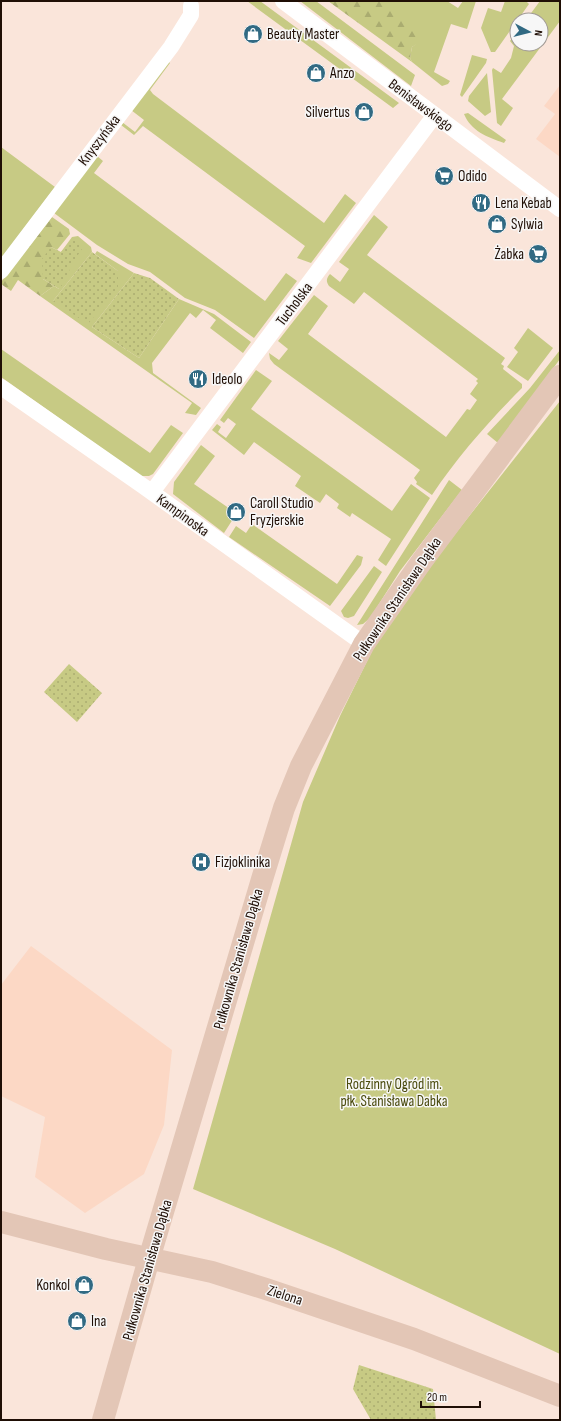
<svg xmlns="http://www.w3.org/2000/svg" width="561" height="1421" font-family="'Sofia Sans Condensed',sans-serif">
  <defs>
    <pattern id="forest-firs" width="22" height="20" patternUnits="userSpaceOnUse"><rect width="22" height="20" fill="#c7ca84"/><path d="M5 1l3.5 6h-7zM16 11l3.5 6h-7z" fill="#aaac70"/></pattern>
    <pattern id="park-dots" width="8" height="8" patternUnits="userSpaceOnUse"><rect width="8" height="8" fill="#c7ca84"/><path d="M2 2h.1M6 6h.1" fill="none" stroke="#aaac70" stroke-width="1.8" stroke-linecap="round"/></pattern>
  </defs>
  <rect width="100%" height="100%" fill="#fae5da"/>
  <path fill="#fcd8c5" d="M560 85V157L536 139 555 114 544 106Z
    M31 946 172 1050 164 1125 144 1174 85 1213 35 1177 45 1117 1 1096V985Z"/>
  <path fill="#c7ca84" d="M247 1H260L399 103 393 108Z
    M300 1H316L415 75 411 86Z
    M361 1H447L458 8 463 1H476L467 29 451 24 434 72 450 81 448 84 442 86 412 62 410 58 412 47 416 44Z
    M505 1H526L529 4 495 52H491L481 28 488 8 501 12Z
    M540 1H560V21L502 99 513 108 501 126 497 123 492 70 493 68 501 73 511 58 514 46 510 41 517 32V44H541V20H526Z
    M472 55 487 59 486 63 462 97 460 95Z
    M168 61 170 63 150 90 153 94 324 223 345 194 356 203 311 263 297 258 305 246 143 126 134 135 121 125 122 122 135 132 144 120 131 110Z
    M487 73 491 112 485 116 468 101 469 96Z
    M468 113 506 140 504 143C487 137 471 131 464 114Z
    M1 147 55 187 1 259Z
    M97 156 103 161 94 173 265 301 286 273 297 281 254 338 215 310 185 298 150 272 128 264 97 245 54 213Z
    M374 215 388 227 367 255 505 358 501 364 504 366 503 369 522 384V388C489 421 458 456 432 495L416 484 417 482 414 478 420 470 274 364 270 359 269 353 279 360 288 349 278 341 314 295 328 306 308 334 446 437 467 409 470 410 477 400 470 394 478 383 476 381 478 379 364 292 354 304 329 286C326 281 326 279 330 274L340 282 349 269 339 262Z
    M78 236 91 247 92 252 53 301 118 271 95 254 97 251 134 273 92 327 139 358 179 299 214 314 251 342 243 353 210 328 216 320 203 310 196 318 190 313 152 363 153 373 201 408 196 415 185 413 192 403 40 296 54 286 59 289 61 252 72 237Z
    M528 328 553 348 528 381 507 367 518 352 514 348Z
    M1 349 150 453 171 425 183 433 153 474 149 476H141L1 377Z
    M560 350V359L498 443 487 434 530 388Z
    M256 370 272 381 251 409 392 511 411 484 430 498 386 566 378 560 391 539 352 513 350 517 337 508 339 504 326 494 320 503 295 486 301 476 254 442 244 455 212 430 217 424 221 427 218 432 226 438 236 424 228 418 224 423 220 420Z
    M560 401V1354L335 1249 193 1189 303 802 340 716 373 649 410 591Z
    M201 445 215 456 194 484 233 511 230 516 233 519 224 533 173 494 174 482Z
    M449 480 462 490 400 571 370 618 363 624 357 625Z
    M252 524 337 584 357 555 363 557 361 565 330 606 229 537 236 526 246 533Z
    M374 566 382 572 354 616 348 618 344 617 341 611Z"/>
  <path fill="url(#forest-firs)" d="M328 1H382L393 12 403 14 421 31 417 44 412 47 410 58 412 62Z
    M52 217 69 229 70 234 57 250 51 247 43 279 54 286 40 296 18 280 11 291 1 284V282Z"/>
  <path fill="url(#park-dots)" d="M73 238 84 246 69 268 70 275 59 289 43 279 42 259 51 247 61 252Z
    M92 252 118 271V287L88 324 53 301Z
    M134 273 150 278 179 299 139 358 92 327Z
    M69 664 102 693 77 722 44 692Z
    M359 1365 433 1389 436 1420H371L353 1389Z"/>
  <g fill="none" stroke-linecap="round" stroke-linejoin="round">
    <path stroke="#fff" stroke-width="16" d="M283 1 560 209
      M1 271 171 47 191 15V6
      M1 387 143 486 364 644
      M152 492 435 115"/>
    <path stroke="#e3c6b6" stroke-width="22" d="M1 1222 106 1249 212 1272 266 1289 414 1339 560 1396
      M103 1420 149 1259 263 876 284 808 301 766 364 644 422 561 560 376"/>
  </g>
  <defs>
    <g id="shop-disc" transform="scale(1)"><circle r="9.5" fill="#316a83" stroke="#f7f7f7"/><path d="M-5-2.5h2.3a2.7 3.5 0 0 1 5.4 0H5L5.5 6h-11ZM-1.5-2.5h3a1.5 2.3 0 0 0-3 0Z" fill="#fff"/></g>
    <g id="supermarket-disc" transform="scale(1)"><circle r="9.5" fill="#316a83" stroke="#f7f7f7"/><path d="M-6-5.5h2.5l.6 2H6L4.5 2H-2.5L-4.4-4H-6ZM-1.5 3.2a1.3 1.3 0 1 0 .1 0ZM3 3.2a1.3 1.3 0 1 0 .1 0Z" fill="#fff"/></g>
    <g id="restaurant-disc" transform="scale(1)"><circle r="9.5" fill="#316a83" stroke="#f7f7f7"/><path d="M-5-6h1v4h1v-4h1v4h1v-4h1v5L-1.5 .5V6h-2V.5L-5-1ZM5-6V6H3V1.5H1.5Q1.5-4 5-6Z" fill="#fff"/></g>
    <g id="hospital-disc" transform="scale(1)"><circle r="9.5" fill="#316a83" stroke="#f7f7f7"/><path d="M-5-5h3v3.5h4V-5h3V5h-3V1.5h-4V5h-3Z" fill="#fff"/></g>
  </defs>
  <g fill-rule="evenodd">
    <use href="#shop-disc" x="253" y="34"/>
    <use href="#shop-disc" x="316" y="73"/>
    <use href="#shop-disc" x="364" y="112"/>
    <use href="#supermarket-disc" x="444" y="176"/>
    <use href="#restaurant-disc" x="481" y="203"/>
    <use href="#shop-disc" x="497" y="224"/>
    <use href="#supermarket-disc" x="538" y="254"/>
    <use href="#restaurant-disc" x="198" y="379"/>
    <use href="#shop-disc" x="236" y="512"/>
    <use href="#hospital-disc" x="201" y="862"/>
    <use href="#shop-disc" x="84" y="1285"/>
    <use href="#shop-disc" x="77" y="1321"/>
  </g>
  <g text-anchor="middle" stroke-width="3" stroke-linejoin="round" paint-order="stroke">
    <g font-size="15" fill="#1f0e05" stroke="#f7f7f7" text-anchor="start">
      <text x="267" y="39">Beauty Master</text>
      <text x="330" y="78">Anzo</text>
      <text x="350" y="117" text-anchor="end">Silvertus</text>
      <text x="458" y="181">Odido</text>
      <text x="495" y="208">Lena Kebab</text>
      <text x="511" y="229">Sylwia</text>
      <text x="524" y="259" text-anchor="end">Żabka</text>
      <text x="212" y="384">Ideolo</text>
      <text x="250" y="508">Caroll Studio<tspan x="250" dy="17">Fryzjerskie</tspan></text>
      <text x="215" y="867">Fizjoklinika</text>
      <text x="70" y="1290" text-anchor="end">Konkol</text>
      <text x="91" y="1326">Ina</text>
    </g>
    <g font-size="15" fill="#1f0e05" stroke="#f7f7f7">
      <text transform="translate(421 105) rotate(37)" y="5">Benisławskiego</text>
      <text transform="translate(99 140) rotate(-53)" y="5">Knyszyńska</text>
      <text transform="translate(294 304) rotate(-53)" y="5">Tucholska</text>
      <text transform="translate(183 515) rotate(36)" y="5">Kampinoska</text>
      <text transform="translate(397 599) rotate(-56)" y="5">Pułkownika Stanisława Dąbka</text>
      <text transform="translate(238 959) rotate(-74)" y="5">Pułkownika Stanisława Dąbka</text>
      <text transform="translate(147 1270) rotate(-74)" y="5">Pułkownika Stanisława Dąbka</text>
      <text transform="translate(285 1295) rotate(18)" y="5">Zielona</text>
    </g>
    <g font-size="15" fill="#4a4a0d" stroke="#f7f7f7">
      <text x="394" y="1089">Rodzinny Ogród im.<tspan x="394" dy="17">płk. Stanisława Dabka</tspan></text>
    </g>
  </g>
  <rect width="561" height="1421" fill="none" stroke="#1f0e05" stroke-width="4"/>
  <g transform="translate(529 32) rotate(97)"><circle r="19" fill="#f7f7f7" stroke="#a19a96"/>
  <path d="M0-3L7 15L0 10L-7 15Z" fill="#316a83"/>
  <text y="-6" font-size="11" font-weight="bold" text-anchor="middle" fill="#1f0e05">N</text>
  </g>
  <path d="M421 1401v6h59v-6" fill="none" stroke="#1f0e05" stroke-width="2"/>
  <text x="427" y="1401" font-size="12" fill="#1f0e05" stroke="#f7f7f7" stroke-width="3" paint-order="stroke">20 m</text>
</svg>
